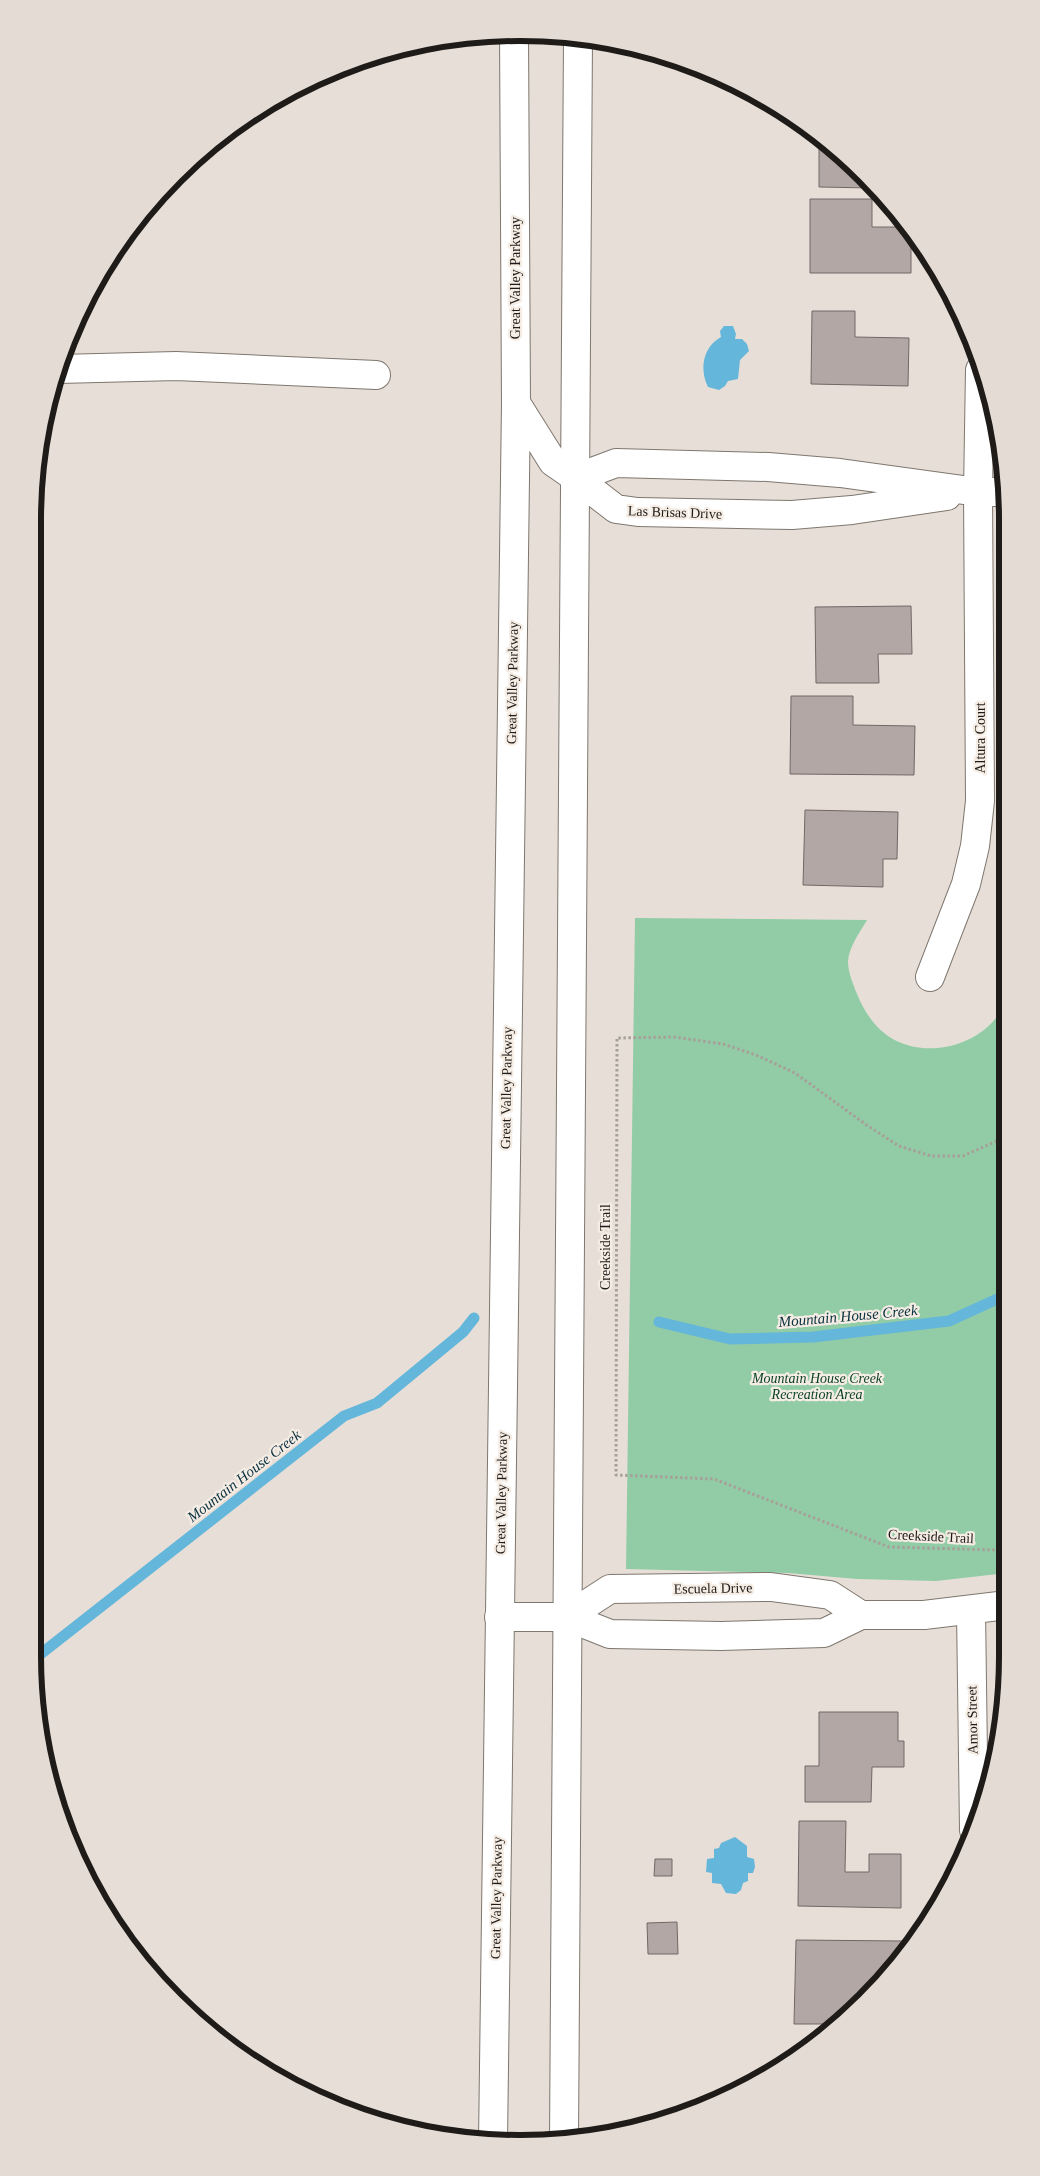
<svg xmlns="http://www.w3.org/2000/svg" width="1040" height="2176" font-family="'Times New Roman',serif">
  <rect width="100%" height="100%" fill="#e7dfd7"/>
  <path fill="#92cca6" d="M635 918 867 920C860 932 849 947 848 961 848 972 853 984 857 994 864 1011 873 1025 888 1036 926 1062 987 1045 1005 1003L1007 1573 936 1581 857 1579 788 1573 626 1569Z"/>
  <path fill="#64b6da" d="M724 326H733L736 334 735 339H742L747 344 749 351 740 360 738 379 728 381 725 386 719 390 708 387C699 369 703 347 721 337L720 331Z
    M735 1837 747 1846V1857L754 1859 755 1867 753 1873H748V1881L743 1883 741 1890 736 1894 726 1893 721 1884 712 1883V1873L706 1872 707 1859 714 1858V1849L719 1848 721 1843Z"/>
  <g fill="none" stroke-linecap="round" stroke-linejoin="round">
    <path stroke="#64b6da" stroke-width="11" d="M659 1322 730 1339 813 1337 949 1321 1006 1295
      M33 1660 344 1416 377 1403 463 1332 474 1318"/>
  </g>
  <path fill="#b3a7a6" stroke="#736766" d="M819 136 871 188 819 187Z
    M810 199H872V227H909L911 230V273H810Z
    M812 311H855V337L909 338 908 386 811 384Z
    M911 606 912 654H878L879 683H816L815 607Z
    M791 696H853V725L915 726 914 775 790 774Z
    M805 810 898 812 897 859H883V887L803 885Z
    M819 1712H898V1741H904V1767H872L871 1802H805V1766H819Z
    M799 1821H846L845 1872H869V1854H901V1908L798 1906Z
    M655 1859H672V1876H654Z
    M677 1922 678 1954H648L647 1923Z
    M796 1940 903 1941V1956L886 1978 836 2024H794Z
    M799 2044H815L799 2054Z"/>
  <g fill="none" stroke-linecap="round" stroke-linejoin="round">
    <g stroke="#7e776f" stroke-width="30">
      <path id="minor" d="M59 369 176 366 376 375
        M576 478 616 463 768 467 840 473 978 492H1003
        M576 478 616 509 638 512 792 515 852 510 947 496
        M930 977 966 884 975 846 980 801 978 492 980 370
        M971 1610 974 1830
        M499 1617H567L610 1634 721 1636 824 1633 861 1615H924L1007 1605
        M567 1617 610 1589 771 1587 830 1595 861 1615"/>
    </g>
    <g stroke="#7e776f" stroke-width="30">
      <path id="secondary" d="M516 403 553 462 576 478
        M564 2140 578 38
        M493 2142 516 403 514 33"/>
    </g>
    <path stroke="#a6a099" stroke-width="3" stroke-dasharray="2.5 2.5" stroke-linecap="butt" d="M1006 1137 963 1156H931L899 1146 868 1126 795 1073 756 1055 723 1044 674 1037 617 1038 616 1475 714 1479 889 1547 997 1550 1007 1546"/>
    <use href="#minor" stroke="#fff" stroke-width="28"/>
    <use href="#secondary" stroke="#fff" stroke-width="28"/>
  </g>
  <g text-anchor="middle" stroke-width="4.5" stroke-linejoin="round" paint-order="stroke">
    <g font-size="14" fill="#1e1b18" stroke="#f5ece4">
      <text transform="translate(515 278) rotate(-90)" y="5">Great Valley Parkway</text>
      <text transform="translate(675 512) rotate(2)" y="5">Las Brisas Drive</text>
      <text transform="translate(512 683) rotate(-89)" y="5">Great Valley Parkway</text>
      <text transform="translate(980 738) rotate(-90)" y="5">Altura Court</text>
      <text transform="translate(506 1088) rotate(-89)" y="5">Great Valley Parkway</text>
      <text transform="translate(605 1247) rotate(-90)" y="5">Creekside Trail</text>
      <text transform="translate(501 1493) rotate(-89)" y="5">Great Valley Parkway</text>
      <text transform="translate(931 1536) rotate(3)" y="5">Creekside Trail</text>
      <text transform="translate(713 1588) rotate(-1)" y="5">Escuela Drive</text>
      <text transform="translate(972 1720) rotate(-91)" y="5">Amor Street</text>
      <text transform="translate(496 1898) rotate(-89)" y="5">Great Valley Parkway</text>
    </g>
    <g font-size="14" font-style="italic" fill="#0b4326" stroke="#f5ece4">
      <text x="817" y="1383">Mountain House Creek<tspan x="817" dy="16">Recreation Area</tspan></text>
    </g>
    <g font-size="15" font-style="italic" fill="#08303f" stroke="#f5ece4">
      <text transform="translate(848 1316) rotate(-5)" y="5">Mountain House Creek</text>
      <text transform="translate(244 1476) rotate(-38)" y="5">Mountain House Creek</text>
    </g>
  </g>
  <path d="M0 0H1040V2176H0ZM520 41H520A479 479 0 0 1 999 520V1656A479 479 0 0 1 520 2135H520A479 479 0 0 1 41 1656V520A479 479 0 0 1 520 41Z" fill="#e4dbd4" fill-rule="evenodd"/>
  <path fill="none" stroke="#1e1b18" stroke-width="6" d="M520 41H520A479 479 0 0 1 999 520V1656A479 479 0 0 1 520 2135H520A479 479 0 0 1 41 1656V520A479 479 0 0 1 520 41Z"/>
</svg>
